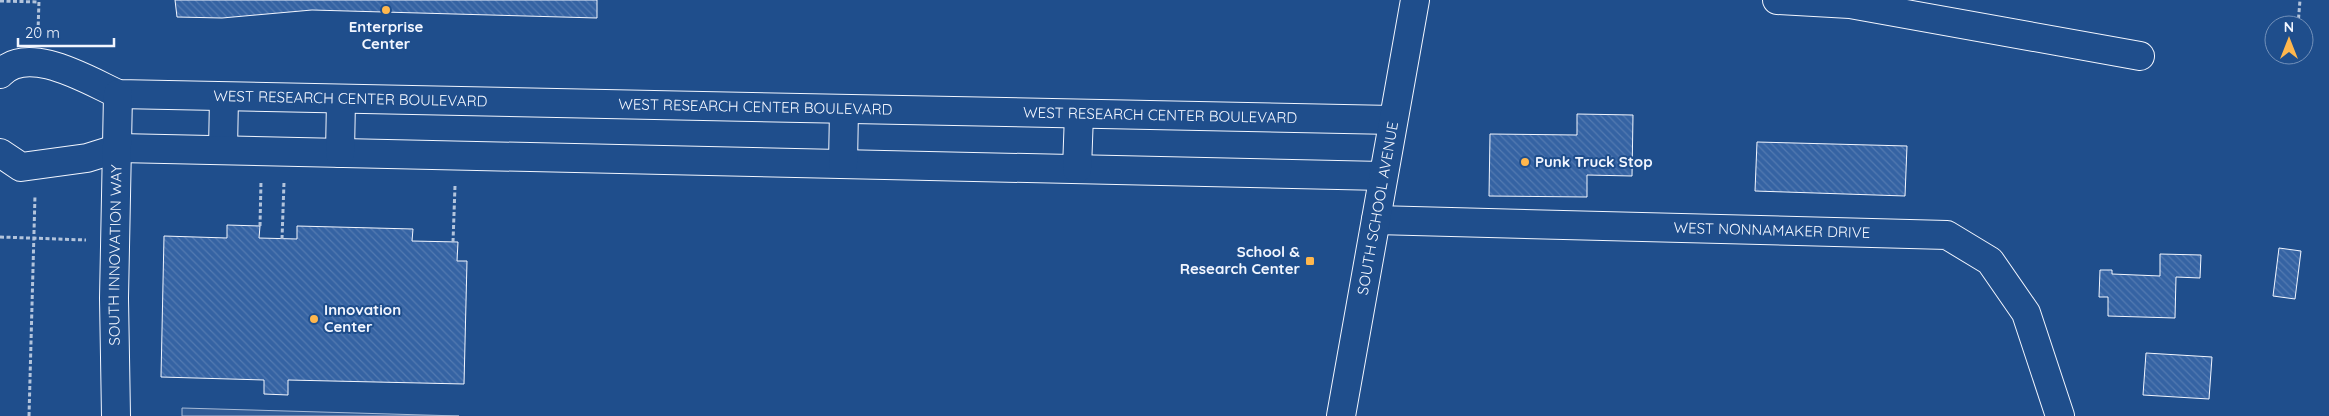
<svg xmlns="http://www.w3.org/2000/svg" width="2329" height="416" font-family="Quicksand,sans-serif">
  <defs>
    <pattern id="building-back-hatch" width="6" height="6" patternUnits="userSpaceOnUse" patternTransform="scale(1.25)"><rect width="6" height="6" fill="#3563a3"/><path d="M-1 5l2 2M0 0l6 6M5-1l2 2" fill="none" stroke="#537ab1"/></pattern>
  </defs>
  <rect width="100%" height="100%" fill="#1f4e8c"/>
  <path fill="#305b95" stroke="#a8bbd7" d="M182 408 459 416H182Z"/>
  <path fill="url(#building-back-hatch)" stroke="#f2f6ff" d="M175 0H597V18L312 10 222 18 177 17Z
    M2304 30H2309L2308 44H2304Z
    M1577 114 1633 115 1632 176 1587 175V197L1489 196 1490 134 1577 135Z
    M1757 142 1907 146 1905 196 1755 191Z
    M227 225 260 226 259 238 297 239V226L413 229 412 241 458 242 457 261H467L464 384 288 380V395L264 394V380L161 377 164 236 227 238Z
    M2279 248 2301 251 2295 299 2273 296Z
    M2160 254 2201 255 2200 278 2176 277 2175 318 2108 316V297H2099L2100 270H2112V274L2160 276Z
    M2146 353 2212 357 2209 399 2143 395Z"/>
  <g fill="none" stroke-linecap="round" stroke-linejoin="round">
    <g stroke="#f2f6ff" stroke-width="30">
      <g id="minor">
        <path d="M1777 0 1850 4 2140 56"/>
        <path id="s1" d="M0 74C28 43 89 81 118 94L1393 120"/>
        <path d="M223 150 224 97"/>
        <path d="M0 153 21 167 87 158 119 148 1383 176"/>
        <path d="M340 153 341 99"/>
        <path d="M843 164 844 109"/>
        <path d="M1077 169 1079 114"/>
        <path id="s2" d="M1376 220 1947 235 1990 261 2026 313 2060 416"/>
        <path id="s3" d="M116 416 114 298 118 94"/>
      </g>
    </g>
    <g stroke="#f2f6ff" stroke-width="30">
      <g id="major">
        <path id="s4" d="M1341 416 1415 0"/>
      </g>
    </g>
    <path stroke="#b3c4dc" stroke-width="3" stroke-dasharray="4 2.5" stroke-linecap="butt" d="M0 1 39 2
      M2298 25 2300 0
      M38 32 39 0
      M260 226 261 181
      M0 237 86 240
      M282 239 284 182
      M453 242 455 186
      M29 416 35 195"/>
    <use href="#minor" stroke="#1f4e8c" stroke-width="28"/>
    <use href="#major" stroke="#1f4e8c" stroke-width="28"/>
  </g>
  <g fill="#ffb74d" stroke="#1f4e8c" stroke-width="2">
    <circle cx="386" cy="10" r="5"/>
    <circle cx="1525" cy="162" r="5"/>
    <rect x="1305" y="256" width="10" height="10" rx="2.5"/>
    <circle cx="314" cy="319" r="5"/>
  </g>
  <g text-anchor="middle" stroke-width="4" stroke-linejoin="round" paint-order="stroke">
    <g font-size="15" font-weight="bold" fill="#f2f6ff" stroke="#1f4e8c" text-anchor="start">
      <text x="386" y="32" text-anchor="middle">Enterprise<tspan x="386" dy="17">Center</tspan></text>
      <text x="1535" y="167">Punk Truck Stop</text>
      <text x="1300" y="257" text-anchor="end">School &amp;<tspan x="1300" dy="17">Research Center</tspan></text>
      <text x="324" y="315">Innovation<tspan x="324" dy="17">Center</tspan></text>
    </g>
    <g font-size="15" fill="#f2f6ff" stroke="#1f4e8c">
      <text dy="5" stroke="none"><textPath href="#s1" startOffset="360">WEST RESEARCH CENTER BOULEVARD</textPath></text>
      <text dy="5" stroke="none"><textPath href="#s1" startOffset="765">WEST RESEARCH CENTER BOULEVARD</textPath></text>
      <text dy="5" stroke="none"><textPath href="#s1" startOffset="1170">WEST RESEARCH CENTER BOULEVARD</textPath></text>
      <text dy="5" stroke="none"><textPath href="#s4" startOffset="211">SOUTH SCHOOL AVENUE</textPath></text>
      <text dy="5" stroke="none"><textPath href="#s2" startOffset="396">WEST NONNAMAKER DRIVE</textPath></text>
      <text dy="5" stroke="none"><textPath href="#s3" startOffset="161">SOUTH INNOVATION WAY</textPath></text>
    </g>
  </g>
  <g transform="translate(2289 40)"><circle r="24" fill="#1f4e8c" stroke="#7391ba"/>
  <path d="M0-4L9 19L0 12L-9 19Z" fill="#ffb74d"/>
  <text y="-8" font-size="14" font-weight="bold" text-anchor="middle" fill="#f2f6ff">N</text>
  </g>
  <path d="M18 38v8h96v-8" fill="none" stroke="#f2f6ff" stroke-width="2.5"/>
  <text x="25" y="38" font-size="15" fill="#f2f6ff" stroke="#1f4e8c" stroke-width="4" paint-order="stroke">20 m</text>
</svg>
